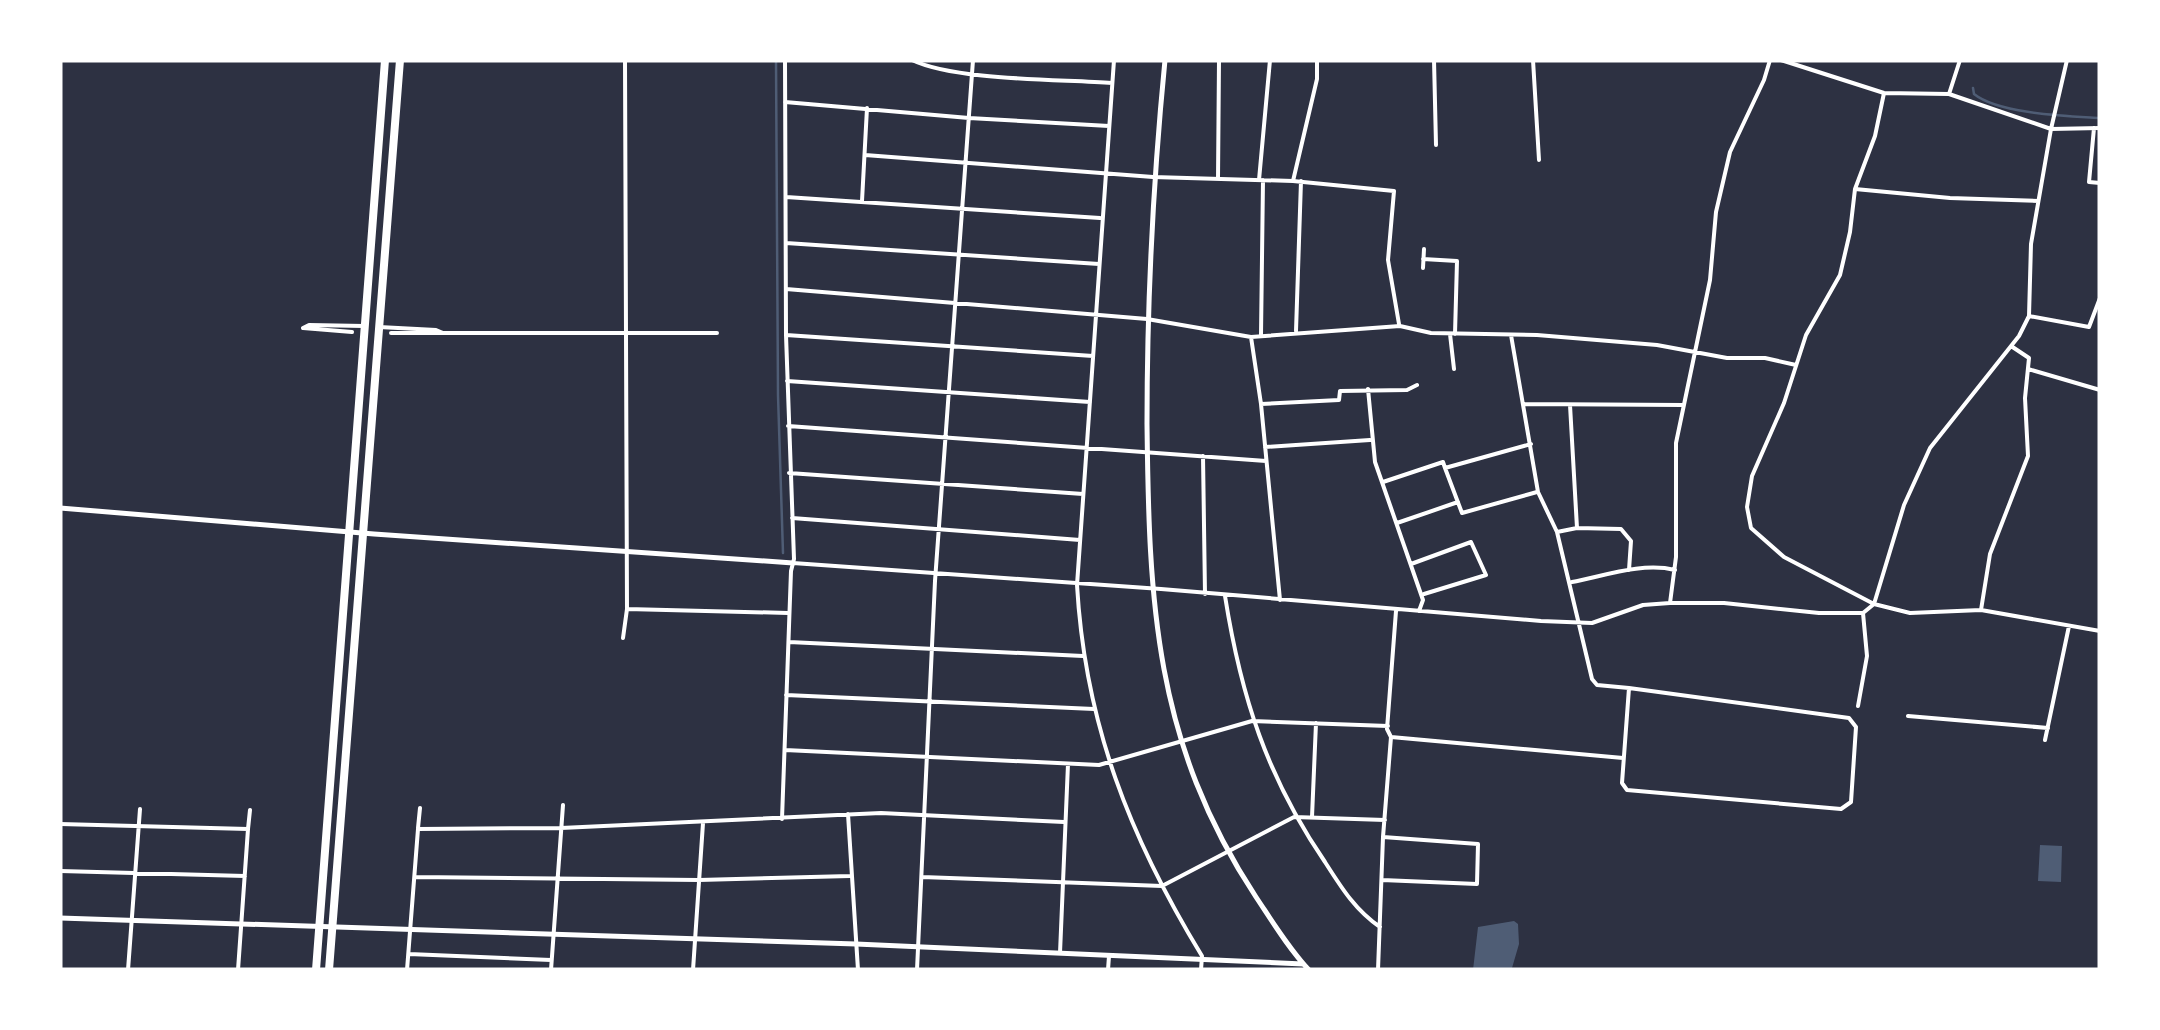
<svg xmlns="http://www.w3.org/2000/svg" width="2160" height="1030" font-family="Poppins,sans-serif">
  <rect width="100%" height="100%" fill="#2d3142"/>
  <path fill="#4f5d75" d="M2040 845 2062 846 2061 882 2038 881Z
    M1514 921 1518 924 1519 944 1512 968 1473 970 1478 927Z"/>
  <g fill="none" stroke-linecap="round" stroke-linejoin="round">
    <path stroke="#4f5d75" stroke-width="2.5" d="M776 60 778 395 783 553
      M1973 88 1974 94C1999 114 2068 116 2100 118"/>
    <path stroke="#fff" stroke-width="4" d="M625 60 627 609 788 613
      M912 60C956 81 1060 79 1112 83
      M1114 60 1077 585C1085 724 1130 838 1202 956L1201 970
      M1434 60 1436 145
      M1533 60 1539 160
      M1781 60 1884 93 1949 94 2051 129 2100 128
      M1884 93 1875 136 1855 189 1850 232 1840 275 1806 335 1784 403 1752 476 1747 507 1751 528 1784 557 1874 604 1910 613 1981 610 2100 631
      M1949 94 1960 60
      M785 102 969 118 1109 126
      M2094 128 2089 182 2100 183
      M865 155 1153 177 1293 181 1394 191 1388 260 1399 324
      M1218 179 1219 60
      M1259 180 1270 60
      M1293 181 1317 79V60
      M1855 189 1950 198 2038 201
      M786 197 1100 218
      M862 201 867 108
      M786 243 1099 264
      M1423 259 1457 261 1455 334
      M1423 268 1424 249
      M786 289 1147 319 1251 337 1400 326 1431 333 1537 335 1657 345 1727 358H1765L1796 365
      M2029 316 2089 327 2100 298
      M379 327 436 330 443 333H717
      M303 328 309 325 364 326
      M303 328 352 332
      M1296 331 1301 181
      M391 333H442
      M1450 334 1454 369
      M786 335 1093 356
      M1261 335 1263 180
      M1511 335 1538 492 1557 532 1592 679 1597 685 1629 688 1849 718 1856 727 1851 802 1841 809 1627 790 1622 783 1629 688
      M1251 337 1261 404 1280 600
      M2028 369 2100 390
      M787 381 1090 402
      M1368 389 1375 462 1423 600 1419 611
      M1261 404 1339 400 1340 391 1407 390 1417 385
      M1523 404 1683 405
      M1570 405 1577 528
      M788 426 1266 461
      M1531 444 1445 468 1462 513 1537 492
      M1265 447 1370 440
      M1203 456 1205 594
      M789 473 1083 494
      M1383 482 1443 462 1445 468
      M792 518 1080 540
      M1397 523 1458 502
      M1557 532 1577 528 1621 529 1631 541 1629 570
      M793 563 1161 589 1541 621 1592 623 1643 605 1670 603H1724L1819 613H1863L1874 604 1904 505 1930 448 2019 336 2029 316 2031 244 2051 129 2067 60
      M1411 564 1471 542 1486 575 1424 594
      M1572 582C1604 576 1642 562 1675 570
      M1225 596C1241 697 1267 777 1325 862 1341 887 1355 910 1380 927
      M1670 603 1676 557V443L1710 280 1716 212 1730 152 1764 80 1770 60
      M1981 610 1990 554 2028 456 2025 398 2029 358 2011 346
      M623 638 627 609
      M789 642 1083 656
      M786 695 1094 709
      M1858 706 1867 656 1863 613
      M1908 716 2048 728
      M1391 737 1623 758
      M2045 740 2069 626
      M785 750 1099 765 1252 721 1388 726
      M848 814 858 970
      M1312 817 1316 723
      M782 819 791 571 794 559 786 335 785 60
      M60 824 248 829 238 970
      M418 828 420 808
      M248 829 250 810
      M60 871 245 876
      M415 877 699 880 850 876
      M922 877 1162 886 1294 817 1385 820
      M1382 880 1477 884 1478 844 1383 837
      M1060 953 1068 764
      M409 954 551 960
      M128 970 140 809
      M407 970 418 829 561 828 881 813 1064 822
      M551 970 563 805
      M693 970 703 823
      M917 970 935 581 973 60
      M1108 970 1109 956
      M1378 970 1383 837 1391 737 1387 729 1396 611"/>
    <path stroke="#fff" stroke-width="5" d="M1165 60C1153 182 1147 302 1147 424 1149 602 1154 742 1256 897 1272 921 1289 949 1309 970
      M60 508 374 534 793 563
      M60 918 856 944 1303 964"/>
    <path stroke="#fff" stroke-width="8" d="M316 970 385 60
      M329 970 400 60"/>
  </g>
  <rect width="2160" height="1030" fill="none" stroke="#ffffff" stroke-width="125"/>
</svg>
